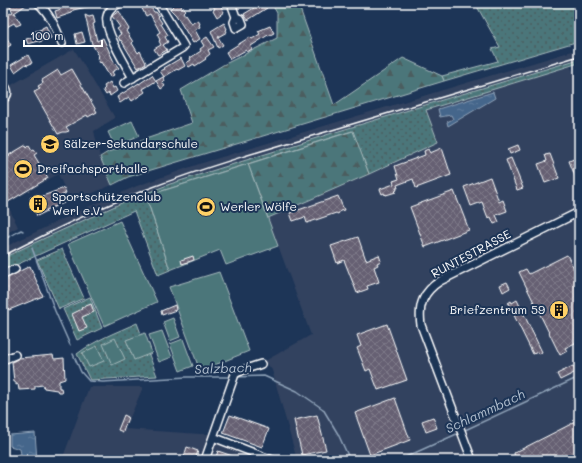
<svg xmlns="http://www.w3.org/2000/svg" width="582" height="463" font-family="Mali,sans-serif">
  <defs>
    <pattern id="grass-dots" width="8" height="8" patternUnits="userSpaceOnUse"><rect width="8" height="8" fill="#4c767a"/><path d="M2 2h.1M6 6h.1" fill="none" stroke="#4c5d5e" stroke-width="1.8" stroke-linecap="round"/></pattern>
    <pattern id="forest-firs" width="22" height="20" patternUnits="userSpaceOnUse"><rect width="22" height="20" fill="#4c767a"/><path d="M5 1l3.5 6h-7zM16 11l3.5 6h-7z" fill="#4c5d5e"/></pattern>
    <pattern id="water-ripples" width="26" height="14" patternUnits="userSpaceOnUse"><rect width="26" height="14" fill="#45668b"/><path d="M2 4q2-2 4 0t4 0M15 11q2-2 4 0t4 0" fill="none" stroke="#617d9c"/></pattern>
    <pattern id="building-cross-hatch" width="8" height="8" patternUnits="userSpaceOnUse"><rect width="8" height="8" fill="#666173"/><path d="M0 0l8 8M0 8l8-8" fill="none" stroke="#7d7988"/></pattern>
  </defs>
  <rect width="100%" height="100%" fill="#1d3557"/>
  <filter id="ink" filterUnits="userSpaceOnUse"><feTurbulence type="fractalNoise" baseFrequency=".025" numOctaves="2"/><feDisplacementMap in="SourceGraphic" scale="8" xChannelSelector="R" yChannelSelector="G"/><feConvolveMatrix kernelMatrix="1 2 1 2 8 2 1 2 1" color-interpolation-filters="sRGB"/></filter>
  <g filter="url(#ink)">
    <path fill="#33425f" d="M74 49 115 118 94 131 100 157 112 185 71 202 58 174 7 204 18 227 3 235V90Z
      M579 49V59L342 130 170 184 126 201 34 243 3 258V248L81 210 137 186 199 164Z
      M570 66 579 81V460H297L272 370 265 361 311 335 268 218 369 174 438 142 426 110Z
      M89 387H143L125 429 200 434H212L275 460H62Z"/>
    <path fill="url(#grass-dots)" stroke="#a6babc" d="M475 3H579V41L444 81 442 76 498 61 492 49 500 47Z
      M579 59V63L426 110 438 142 369 174 352 131 146 196 170 270 158 275 134 211 3 271V258L34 243 126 201 170 184 342 130Z
      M62 249 84 298 59 309 37 260Z
      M90 297 102 328 77 340 63 309Z
      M137 323 157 376 90 380 77 354C95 340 117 332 137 323Z"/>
    <path fill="url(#forest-firs)" stroke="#a6babc" d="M271 3H298L334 105 403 58 442 76 444 81 128 177 112 185 100 157 108 152 192 123 181 90 223 65 277 38V13Z
      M353 131 369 174 268 218 248 164Z"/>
    <path fill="#4c767a" stroke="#a6babc" d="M132 121 139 136 115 147 108 132Z
      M248 164 278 246 226 265 220 250 170 270 146 196Z
      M120 221 157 302 104 326 68 244Z
      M219 272 249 351 200 371 169 287Z
      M173 318 180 337 170 341 163 322Z
      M162 331 172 357 159 362 149 335Z
      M145 333 152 353 134 360 126 340Z
      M115 338 125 359 112 365 103 344Z
      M183 339 193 366 180 371 170 344Z
      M97 346 104 361 89 367 82 353Z"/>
    <path fill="url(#water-ripples)" stroke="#8fa3b9" d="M493 92 495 98 448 126 447 122 453 119 451 115 440 117 438 109Z
      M35 433 37 460H17V455L21 454 20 449 10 446V435Z"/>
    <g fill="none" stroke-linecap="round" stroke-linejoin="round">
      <path stroke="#8fa3b9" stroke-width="1.5" d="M3 240 21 230 23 231
        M32 248 55 311 70 345
        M73 354 81 372 89 381 103 382 187 377H231
        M237 377 264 376 297 391 323 409 338 434 350 460
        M463 431 579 377
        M399 460 459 433"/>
    </g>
    <path fill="url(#building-cross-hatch)" stroke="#fff" d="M16 3H29L14 13 21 24 16 26 14 23 3 29V17L13 12 10 7Z
      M64 3H96V5L73 10 72 13 57 18 55 11 61 9 60 4Z
      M139 3H148L154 12H156L159 16 158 17 162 23 161 24 168 35 165 37 168 42 163 45 167 50 158 55 154 49 161 45 159 41 160 40 157 34 160 32 150 14 146 16Z
      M176 3H182L180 5 185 10 183 12 191 24 198 20 200 24 199 25 200 27 195 30 200 39 193 43 176 15 170 9Z
      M211 3H219L224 12 217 17 213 10 215 9Z
      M252 3H257L258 5 261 3H264L267 8 248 20 244 14 254 8Z
      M119 11 122 17V18L129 29 126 31 133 42 132 43 138 53 140 51 146 63 138 68 121 40 120 41 118 36 121 34 117 29 120 27 112 16Z
      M85 15 89 17 93 16 95 23 93 24 97 41 103 38 114 62 119 68 112 72 114 75 110 77 101 62 100 63 97 58 99 56 92 44Z
      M224 23 227 29 226 30 227 32 218 37 223 45 218 48 211 31Z
      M46 26 51 38 39 42V41L28 44 26 39 35 37 33 32 42 29V28Z
      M270 26 274 33 268 36V35L251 46 252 49 247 52 246 50 230 59 226 52 250 37 252 39 260 34 258 31Z
      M82 32 85 42 77 44 75 34Z
      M6 37 11 45 6 48 4 44H5L3 41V38Z
      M207 37 214 47 208 50 210 54 205 58 206 59 195 66 194 64 189 67 186 63 191 60 190 58 201 51 200 49 204 46 201 41Z
      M28 55 32 63 27 65 26 64 15 72 11 65Z
      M181 58 185 66 178 70 177 69 164 77 160 71 165 69 164 68Z
      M72 69 97 112 88 117 87 115 66 127 69 131 66 132H63L58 134 34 92 40 89 38 86 43 83 42 80 58 70 61 75Z
      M152 75 156 81 143 89 145 92 132 101 129 97 120 103 117 97 139 83V84Z
      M163 77 165 81 162 82 165 86 161 89 156 81Z
      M110 82 113 88 115 87 117 91 110 96 109 93 106 95 103 90 105 88 104 86Z
      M26 145 27 147 29 145 32 150 34 149 37 153 34 155 48 178 3 205V160L10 156 9 155Z
      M518 145 520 150 510 154 508 149Z
      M442 148 451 175 416 188 413 179 397 185 398 188H396L397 190 395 191 396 192 386 195V194L385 195 384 193 382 194 380 189 394 184 393 181 399 179 395 166 425 155 424 151 428 149 430 153Z
      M550 154 559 178 545 183 538 164 547 161 545 155Z
      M579 157V186L569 161Z
      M511 158 523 188 517 190 506 160Z
      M490 177 499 202 503 200 507 211 496 215 499 222 494 224 491 217 488 218 482 202 471 206 464 187Z
      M64 188 66 193 61 196 64 203 46 210 47 211 37 216 30 198 38 194 40 197Z
      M454 191 469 230 425 247 410 207Z
      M338 196 344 210 340 211 338 214 336 213 307 223 305 217 293 221 290 213Z
      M358 237 366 260 379 255 381 261 377 263 378 265 374 267 379 282 367 286 368 289 357 293 344 260 337 263 331 246Z
      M567 255 579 278V341L565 348 567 351 560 355 519 272 526 269 529 274Z
      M193 256 194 260 182 264 181 260Z
      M30 266 43 296 9 310 3 295V280L17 273 20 271Z
      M507 282 510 288 503 292 500 285Z
      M517 300 542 352 539 354 538 352 533 354 508 303 511 301 512 303Z
      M91 304 94 312 82 317 87 328 79 331 72 314 82 309 81 308Z
      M175 305 176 310 162 315 161 311Z
      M387 324 407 380 378 390 370 369 366 371 357 348 361 346 357 335Z
      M53 355 54 359 64 358 65 379 59 381V388H61L62 392H58L57 390 44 388 43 385 35 386V389L19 390 18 384 16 385V382H14L12 362 19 358Z
      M573 366 576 372 560 380 557 374Z
      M395 398 410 440 370 455 355 413Z
      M124 415 128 417 123 432 118 430Z
      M230 415 269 429 262 447 223 433Z
      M317 415 326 450 302 455 294 420Z
      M433 417 437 428 426 432 422 421Z
      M579 420V460H515L514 453Z
      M187 447 198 451 195 460H183Z
      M218 451 241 459V460H215Z"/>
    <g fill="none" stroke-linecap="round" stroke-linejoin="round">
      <g stroke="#fff" stroke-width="10">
        <path id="minor" d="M38 3C50 14 56 28 62 43
          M120 3C114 6 109 9 107 16 103 28 126 66 133 78
          M231 3 236 17 241 19 243 24 236 28 234 22 236 17
          M124 83 182 48 184 46 158 3
          M3 84C8 89 10 95 3 99
          M3 275 15 269
          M3 360 15 355
          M213 437 272 460
          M205 460 235 374C243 369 253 367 261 364
          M472 460 421 325C418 305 423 292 440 281L579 212"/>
      </g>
      <use href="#minor" stroke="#1d3557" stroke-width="7"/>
      <path stroke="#fff" stroke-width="1.5" d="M3 256C49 232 96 209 145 190 205 167 267 149 329 131 412 106 496 81 579 56"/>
    </g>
  </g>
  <defs>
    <g id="school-disc" transform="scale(1)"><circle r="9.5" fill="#ffd166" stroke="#1d3557"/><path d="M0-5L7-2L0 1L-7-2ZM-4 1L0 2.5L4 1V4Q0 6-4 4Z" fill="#111"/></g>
    <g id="stadium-disc" transform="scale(1)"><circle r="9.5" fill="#ffd166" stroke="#1d3557"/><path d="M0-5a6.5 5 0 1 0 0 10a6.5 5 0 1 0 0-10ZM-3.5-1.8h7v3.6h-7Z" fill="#111"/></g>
    <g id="building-disc" transform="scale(1)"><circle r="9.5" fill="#ffd166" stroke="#1d3557"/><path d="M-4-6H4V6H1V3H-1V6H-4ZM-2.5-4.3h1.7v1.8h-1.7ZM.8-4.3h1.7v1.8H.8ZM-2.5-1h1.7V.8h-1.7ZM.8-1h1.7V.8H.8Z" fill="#111"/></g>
  </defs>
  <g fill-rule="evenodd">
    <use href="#school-disc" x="50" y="144"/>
    <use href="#stadium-disc" x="23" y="169"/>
    <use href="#building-disc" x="38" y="204"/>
    <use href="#stadium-disc" x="206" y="207"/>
    <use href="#building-disc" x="559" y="310"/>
  </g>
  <g text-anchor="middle" stroke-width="4" stroke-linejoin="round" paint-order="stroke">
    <g font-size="12" fill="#fff" stroke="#1d3557" text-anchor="start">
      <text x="64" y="148">Sälzer-Sekundarschule</text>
      <text x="37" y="173">Dreifachsporthalle</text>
      <text x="52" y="201">Sportschützenclub<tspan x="52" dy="14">Werl e.V.</tspan></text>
      <text x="220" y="211">Werler Wölfe</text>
      <text x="545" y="314" text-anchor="end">Briefzentrum 59</text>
    </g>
    <g font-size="12" fill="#fff" stroke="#1d3557">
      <text transform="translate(471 254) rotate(-28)" y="4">RUNTESTRASSE</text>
    </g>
    <g font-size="13" font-style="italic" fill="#b5c2d1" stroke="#1d3557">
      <text transform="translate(223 368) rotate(-2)" y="5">Salzbach</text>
      <text transform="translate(485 411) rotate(-25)" y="5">Schlammbach</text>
    </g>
  </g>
  <rect width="582" height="463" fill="none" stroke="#1d3557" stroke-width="16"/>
  <rect x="8" y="8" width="566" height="447" fill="none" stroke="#fff" stroke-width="1.5" filter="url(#ink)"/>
  <path d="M24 40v6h78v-6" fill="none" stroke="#ffffff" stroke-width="2"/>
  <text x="30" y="40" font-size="12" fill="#ffffff" stroke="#1d3557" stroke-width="3" paint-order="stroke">100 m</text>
</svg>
